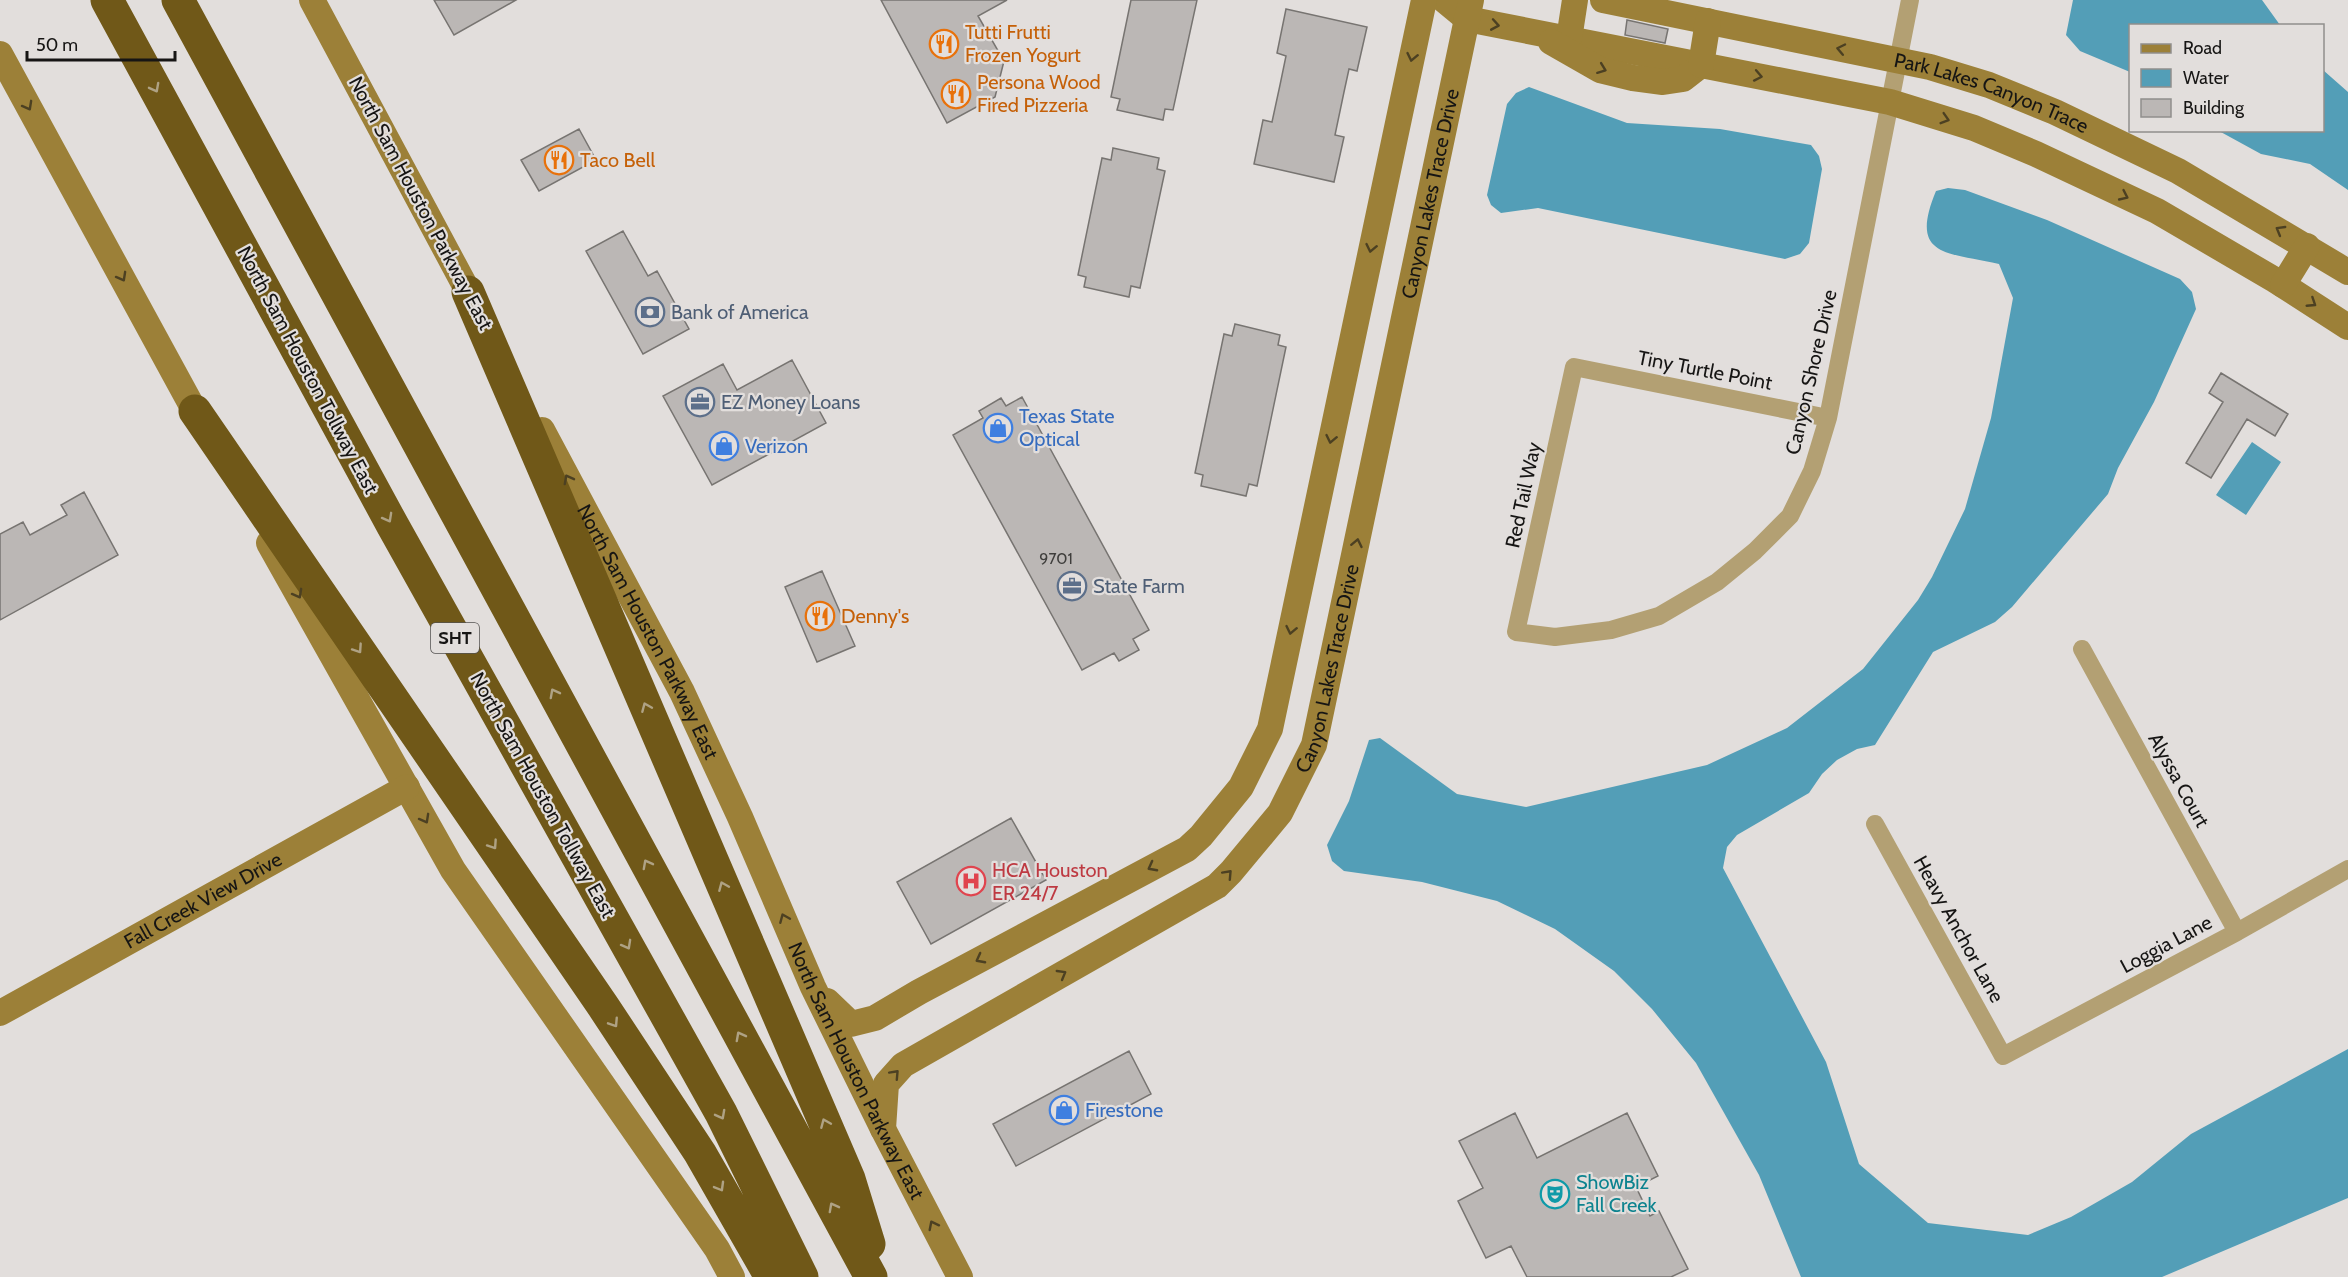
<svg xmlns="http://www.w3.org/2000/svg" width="2348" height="1277" font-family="Cabin,sans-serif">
  <rect width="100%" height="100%" fill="#e2dedc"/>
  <path fill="#539eb7" d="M2073 0H2262L2280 25 2130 26V72L2080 51 2066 35Z
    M2323 70 2348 92V190L2310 164 2261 154 2219 131 2322 130Z
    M1529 87 1627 123 1720 129 1811 145 1819 156 1822 169 1809 243 1800 254 1785 259 1538 208 1501 213 1491 205 1487 195 1507 104 1516 93Z
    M1948 188 1965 190 2047 220 2180 279 2192 292 2196 309 2154 402 2118 468 2108 494 2012 607 1995 622 1933 652 1875 745 1857 749 1837 760 1822 774 1809 793 1737 835 1727 847 1723 868 1826 1062 1859 1164 1928 1223 2028 1235 2071 1217 2132 1182 2191 1134 2348 1049V1198L2162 1277H1801L1759 1175 1696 1063 1652 1009 1614 971 1555 929 1497 901 1422 882 1344 871 1332 861 1327 845 1349 801 1369 740 1380 738 1457 794 1526 807 1707 765 1787 728 1863 669 1918 600 1932 577 1965 509 1991 418 2013 298 1999 264C1948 252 1908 258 1936 191Z
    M2252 442 2281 462 2246 515 2216 495Z"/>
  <path fill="#bbb7b5" stroke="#777471" stroke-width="1.5" d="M434 0H516L454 35Z
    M881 0H1007L978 16 1004 61 995 97 947 123Z
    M1131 0H1197L1173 110 1165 109 1163 120 1117 110 1120 99 1111 97Z
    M1286 9 1367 27 1357 71 1349 69 1344 92 1335 135 1344 137 1334 182 1254 164 1263 120 1272 122 1280 85 1286 56 1277 53Z
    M1627 20 1668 29 1665 43 1625 35Z
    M579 129 596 160 539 191 521 160Z
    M1113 148 1159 158 1157 169 1165 171 1140 288 1131 286 1129 297 1084 287 1086 277 1078 275 1102 158 1111 160Z
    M623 231 648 276 657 271 689 329 643 354 586 251Z
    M1235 324 1280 335 1278 345 1286 347 1257 486 1249 484 1246 496 1201 486 1203 475 1195 473 1224 334 1232 336Z
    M792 360 826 423 712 485 663 396 723 364 737 390Z
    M2221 373 2288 414 2275 436 2247 419 2211 478 2186 463 2223 402 2209 393Z
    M1022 397 1149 630 1133 639 1139 650 1119 661 1114 653 1082 670 953 435 983 418 979 411 1001 398 1006 406Z
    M84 492 118 555 0 620V534L23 522 30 535 67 515 61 505Z
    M822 571 855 646 817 662 785 587Z
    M1011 818 1046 880 931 944 897 882Z
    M1129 1051 1151 1094 1016 1166 993 1124Z
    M1515 1113 1537 1158 1627 1113 1658 1176 1636 1187 1650 1216 1659 1211 1688 1269 1671 1277H1527L1511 1246 1486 1258 1458 1201 1483 1188 1459 1141Z"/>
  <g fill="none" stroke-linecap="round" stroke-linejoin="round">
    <path stroke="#b3a073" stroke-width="18" d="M1828 418 1574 367 1516 632 1555 637 1611 630 1659 616 1717 582 1755 551 1790 516 1812 471 1828 418 1910 0
      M2082 649 2237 932
      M1875 824 2003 1056 2237 932 2348 869"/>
    <g stroke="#9c8038" stroke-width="26">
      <path d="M312 0 477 308"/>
      <path d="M1444 0 1467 19 1890 102 1974 128 2036 154 2157 211 2275 280 2348 327"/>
      <path id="s1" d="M1603 0 1930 67 1989 85 2055 112 2178 171 2348 272"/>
      <path d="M1569 39 1575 0"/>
      <path d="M1551 42 1600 70 1633 78 1663 82 1683 79 1701 65"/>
      <path d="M0 54 204 428"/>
      <path d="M1701 65 1708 21"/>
      <path d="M2283 285 2307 246"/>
      <path id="s2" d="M542 430 682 692 740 817 813 987 883 1129 960 1277"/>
      <path d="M269 543 453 870 717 1249 732 1277"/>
      <path d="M827 1001 851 1024 875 1018 919 992 1187 849 1201 836 1241 787 1270 729 1424 0"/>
      <path id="s3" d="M0 1013 407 787"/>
      <path id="s4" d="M883 1129 886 1084 903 1065 1217 886 1231 872 1280 813 1314 745 1471 0"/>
    </g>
    <path stroke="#705818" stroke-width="33" d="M107 0 393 526 721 1113 802 1277
      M178 0 871 1277
      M468 292 849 1179 869 1244
      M195 411 603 1006 700 1153 771 1277"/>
  </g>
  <defs><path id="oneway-chevron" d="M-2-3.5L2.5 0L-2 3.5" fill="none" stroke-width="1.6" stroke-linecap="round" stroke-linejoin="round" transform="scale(1.5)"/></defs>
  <g stroke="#4c4022">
    <use href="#oneway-chevron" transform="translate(1495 25) rotate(10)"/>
    <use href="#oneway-chevron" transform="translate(1841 49) rotate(-168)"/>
    <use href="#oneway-chevron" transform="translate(1412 57) rotate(102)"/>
    <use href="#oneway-chevron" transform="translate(1602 69) rotate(21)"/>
    <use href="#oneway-chevron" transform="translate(1758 76) rotate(11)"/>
    <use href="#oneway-chevron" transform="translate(28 106) rotate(61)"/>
    <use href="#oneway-chevron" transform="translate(1945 119) rotate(17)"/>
    <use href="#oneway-chevron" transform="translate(2124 196) rotate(25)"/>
    <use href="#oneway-chevron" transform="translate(2280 230) rotate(-150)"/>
    <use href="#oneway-chevron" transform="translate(1371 248) rotate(102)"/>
    <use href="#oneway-chevron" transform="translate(122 277) rotate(61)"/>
    <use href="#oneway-chevron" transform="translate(2312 303) rotate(33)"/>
    <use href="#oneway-chevron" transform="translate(1331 439) rotate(102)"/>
    <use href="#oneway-chevron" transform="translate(568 479) rotate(-118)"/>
    <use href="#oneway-chevron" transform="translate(1357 543) rotate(-78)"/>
    <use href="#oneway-chevron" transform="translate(298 594) rotate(61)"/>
    <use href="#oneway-chevron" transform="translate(1291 630) rotate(102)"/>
    <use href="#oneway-chevron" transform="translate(425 819) rotate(61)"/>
    <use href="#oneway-chevron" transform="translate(1152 867) rotate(152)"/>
    <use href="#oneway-chevron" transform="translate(1228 874) rotate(-47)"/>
    <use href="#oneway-chevron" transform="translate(784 918) rotate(-113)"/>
    <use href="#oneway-chevron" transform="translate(980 959) rotate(152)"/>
    <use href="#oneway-chevron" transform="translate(1062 974) rotate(-30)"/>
    <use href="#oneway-chevron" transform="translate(895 1074) rotate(-47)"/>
    <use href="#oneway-chevron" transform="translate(933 1225) rotate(-117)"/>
  </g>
  <g stroke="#afa284">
    <use href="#oneway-chevron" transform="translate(155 88) rotate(62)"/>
    <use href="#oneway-chevron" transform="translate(388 518) rotate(61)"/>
    <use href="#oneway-chevron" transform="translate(358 649) rotate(56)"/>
    <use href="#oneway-chevron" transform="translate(554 693) rotate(-118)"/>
    <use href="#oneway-chevron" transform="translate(646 707) rotate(-113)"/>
    <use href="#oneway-chevron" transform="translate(493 845) rotate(56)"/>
    <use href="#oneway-chevron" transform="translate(647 864) rotate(-118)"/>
    <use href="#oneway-chevron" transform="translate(723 886) rotate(-113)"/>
    <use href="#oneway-chevron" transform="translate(627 945) rotate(61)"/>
    <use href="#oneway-chevron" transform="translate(614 1023) rotate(57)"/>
    <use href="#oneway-chevron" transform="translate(740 1036) rotate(-118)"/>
    <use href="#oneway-chevron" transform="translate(721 1115) rotate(62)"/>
    <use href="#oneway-chevron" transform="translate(825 1123) rotate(-113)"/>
    <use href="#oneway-chevron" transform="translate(720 1187) rotate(60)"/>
    <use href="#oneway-chevron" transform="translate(833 1207) rotate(-118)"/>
  </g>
  <defs>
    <g id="restaurant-ring" transform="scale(1.5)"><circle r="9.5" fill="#e2dedc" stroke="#e8710a" stroke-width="1.5"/><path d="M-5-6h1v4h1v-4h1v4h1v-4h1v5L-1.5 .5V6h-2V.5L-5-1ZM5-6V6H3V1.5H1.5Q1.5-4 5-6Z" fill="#e8710a"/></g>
    <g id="bank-ring" transform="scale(1.5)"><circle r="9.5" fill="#e2dedc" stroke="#5c6f8a" stroke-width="1.5"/><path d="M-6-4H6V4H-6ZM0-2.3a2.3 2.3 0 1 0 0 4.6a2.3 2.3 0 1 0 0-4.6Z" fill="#5c6f8a"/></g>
    <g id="office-ring" transform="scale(1.5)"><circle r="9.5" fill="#e2dedc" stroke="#5c6f8a" stroke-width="1.5"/><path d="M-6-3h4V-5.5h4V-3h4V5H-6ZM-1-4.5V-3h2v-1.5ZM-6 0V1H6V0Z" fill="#5c6f8a"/></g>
    <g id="shop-ring" transform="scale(1.5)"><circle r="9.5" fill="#e2dedc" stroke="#3f7fe0" stroke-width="1.5"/><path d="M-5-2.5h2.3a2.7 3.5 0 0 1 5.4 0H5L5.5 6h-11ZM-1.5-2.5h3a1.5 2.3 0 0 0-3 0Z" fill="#3f7fe0"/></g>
    <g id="hospital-ring" transform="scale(1.5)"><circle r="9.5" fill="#e2dedc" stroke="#e0444e" stroke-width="1.5"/><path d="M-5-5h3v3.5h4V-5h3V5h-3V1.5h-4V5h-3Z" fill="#e0444e"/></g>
    <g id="theatre-ring" transform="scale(1.5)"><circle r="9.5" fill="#e2dedc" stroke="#0f9aa8" stroke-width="1.5"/><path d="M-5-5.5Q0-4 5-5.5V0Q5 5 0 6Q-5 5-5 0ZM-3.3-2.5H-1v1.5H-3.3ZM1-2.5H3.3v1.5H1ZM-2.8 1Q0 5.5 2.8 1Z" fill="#0f9aa8"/></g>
  </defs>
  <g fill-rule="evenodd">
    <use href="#restaurant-ring" x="944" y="44"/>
    <use href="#restaurant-ring" x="956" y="94"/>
    <use href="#restaurant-ring" x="559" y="160"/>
    <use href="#bank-ring" x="650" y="312"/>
    <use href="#office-ring" x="700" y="402"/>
    <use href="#shop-ring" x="998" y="428"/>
    <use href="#shop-ring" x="724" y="446"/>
    <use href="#office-ring" x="1072" y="586"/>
    <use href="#restaurant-ring" x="820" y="616"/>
    <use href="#hospital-ring" x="971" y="881"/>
    <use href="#shop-ring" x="1064" y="1110"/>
    <use href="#theatre-ring" x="1555" y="1194"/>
  </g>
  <g text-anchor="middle" stroke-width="4.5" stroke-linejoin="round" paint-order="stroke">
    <g font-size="16" fill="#3f3e3c">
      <text x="1056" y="564">9701</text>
    </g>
    <rect fill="#e2dedc" stroke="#535150" stroke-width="1.5" x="431" y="623" width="48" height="30" rx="4.5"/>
    <g font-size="18" font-weight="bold" fill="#161514">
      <text x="455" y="644">SHT</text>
    </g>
    <g font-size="20" fill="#c56008" stroke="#e2dedc" text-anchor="start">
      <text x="965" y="39">Tutti Frutti<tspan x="965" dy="23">Frozen Yogurt</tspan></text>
      <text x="977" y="89">Persona Wood<tspan x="977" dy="23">Fired Pizzeria</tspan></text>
      <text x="580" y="167">Taco Bell</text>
      <text x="841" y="623">Denny's</text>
    </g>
    <g font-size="20" fill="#161514" stroke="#e2dedc">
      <text dy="7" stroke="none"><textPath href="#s1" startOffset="400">Park Lakes Canyon Trace</textPath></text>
      <text dy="7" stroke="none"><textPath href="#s4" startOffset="1168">Canyon Lakes Trace Drive</textPath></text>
      <text transform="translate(421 203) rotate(62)" y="7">North Sam Houston Parkway East</text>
      <text transform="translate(308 370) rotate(62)" y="7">North Sam Houston Tollway East</text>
      <text transform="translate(1705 370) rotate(11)" y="7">Tiny Turtle Point</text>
      <text transform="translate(1811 372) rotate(-77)" y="7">Canyon Shore Drive</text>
      <text transform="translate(1523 495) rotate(-78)" y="7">Red Tail Way</text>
      <text dy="7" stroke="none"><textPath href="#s2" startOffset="228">North Sam Houston Parkway East</textPath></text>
      <text dy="7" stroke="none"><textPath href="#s4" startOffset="682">Canyon Lakes Trace Drive</textPath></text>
      <text transform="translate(2179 780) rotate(61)" y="7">Alyssa Court</text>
      <text transform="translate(543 795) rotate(61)" y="7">North Sam Houston Tollway East</text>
      <text dy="7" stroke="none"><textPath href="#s3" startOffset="232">Fall Creek View Drive</textPath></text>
      <text transform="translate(1959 929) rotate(61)" y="7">Heavy Anchor Lane</text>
      <text transform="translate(2166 944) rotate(-28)" y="7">Loggia Lane</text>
      <text dy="7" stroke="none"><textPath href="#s2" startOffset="714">North Sam Houston Parkway East</textPath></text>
    </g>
    <g font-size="20" fill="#4e5e75" stroke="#e2dedc" text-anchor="start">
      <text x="671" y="319">Bank of America</text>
      <text x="721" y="409">EZ Money Loans</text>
      <text x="1093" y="593">State Farm</text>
    </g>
    <g font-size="20" fill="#366cbe" stroke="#e2dedc" text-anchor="start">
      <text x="1019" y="423">Texas State<tspan x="1019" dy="23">Optical</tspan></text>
      <text x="745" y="453">Verizon</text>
      <text x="1085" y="1117">Firestone</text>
    </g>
    <g font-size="20" fill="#be3a42" stroke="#e2dedc" text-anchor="start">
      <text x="992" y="877">HCA Houston<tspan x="992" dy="23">ER 24/7</tspan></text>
    </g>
    <g font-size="20" fill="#0d838f" stroke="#e2dedc" text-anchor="start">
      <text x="1576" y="1189">ShowBiz<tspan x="1576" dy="23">Fall Creek</tspan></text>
    </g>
  </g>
  <rect x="2129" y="24" width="195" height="108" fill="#e2dedc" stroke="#908e8c" stroke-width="1.5"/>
  <rect x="2141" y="44" width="30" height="9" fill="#9c8038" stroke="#908e8c" stroke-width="1.5"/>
  <text x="2183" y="54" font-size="18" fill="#161514">Road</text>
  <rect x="2141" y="69" width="30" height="18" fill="#539eb7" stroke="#908e8c" stroke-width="1.5"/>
  <text x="2183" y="84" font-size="18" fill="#161514">Water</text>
  <rect x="2141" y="99" width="30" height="18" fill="#bbb7b5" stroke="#908e8c" stroke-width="1.5"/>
  <text x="2183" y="114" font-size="18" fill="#161514">Building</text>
  <path d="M27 51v9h148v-9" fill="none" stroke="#161514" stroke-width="3"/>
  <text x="36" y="51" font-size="18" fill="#161514" stroke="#e2dedc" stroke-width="4.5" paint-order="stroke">50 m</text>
</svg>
